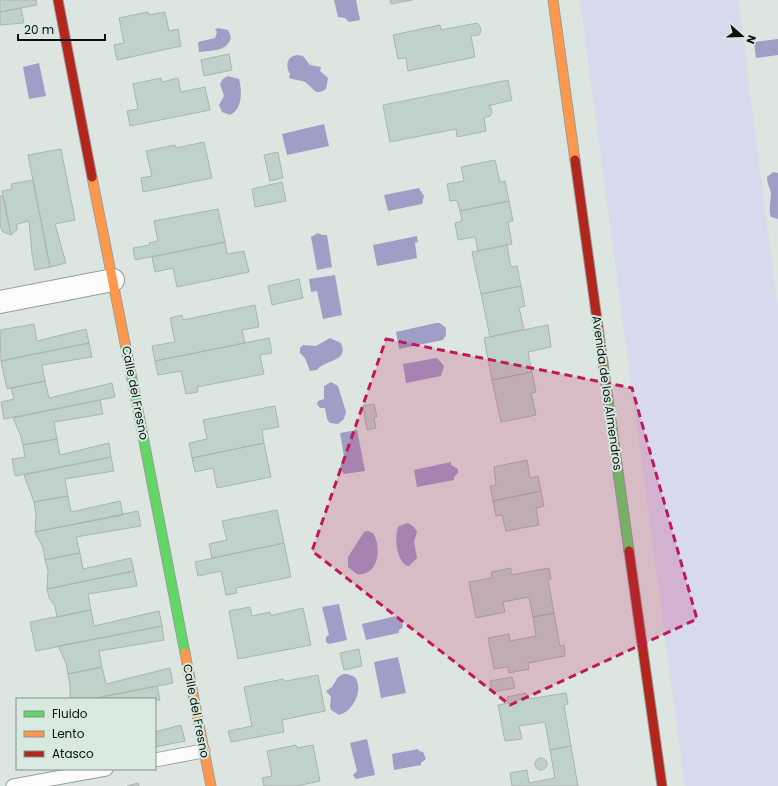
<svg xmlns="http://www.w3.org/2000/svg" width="778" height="786" font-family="Poppins,sans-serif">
  <rect width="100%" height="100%" fill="#dce5e0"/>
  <path fill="#d7d9ed" d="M580 0H738L778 310V786H685Z"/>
  <path fill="#a09ec7" d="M334 0H356L360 20 349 22 345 18 338 17Z
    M218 28 228 30 231 37C228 52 212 50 199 52L198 42 215 38 217 32 215 29Z
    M778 39V55L756 58 754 42Z
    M297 55 303 56 310 65 321 67 320 71 328 78 326 89C315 97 313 87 305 82 300 80 294 80 289 78L290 74C285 66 287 56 297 55Z
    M39 63 46 96 29 99 23 67Z
    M228 76 239 79C242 90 243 109 230 115L222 112 219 105 224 96 220 84 223 79Z
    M324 124 329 146 287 155 282 134Z
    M773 172 778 173V219L771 217C768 209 771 201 771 193 770 188 767 183 767 177Z
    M419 188 424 196 422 204 388 211 384 195Z
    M318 233 322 235H327L332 267 317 270 311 237Z
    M417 236 418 242 415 243 417 258 377 266 373 245Z
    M335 275 342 315 323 319 317 291 311 292 309 279Z
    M436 323H440L446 328V335L443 340 399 349 396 332Z
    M330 338 341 343C349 363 325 359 317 370L310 371 305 358 300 353V348L303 345 316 346Z
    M437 358 444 366 441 376 406 383 403 364Z
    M331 382 338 386 346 412 344 419 338 424 330 423 327 419 325 408H320L317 404 318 401 324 399V386Z
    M357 430 365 471 344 474 340 468 341 464 345 462 340 433Z
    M451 462V465L458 469V473L454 477V480L417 487 414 470Z
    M408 523 414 527 417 532 414 542 417 558 409 566C397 565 393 535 399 526Z
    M368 531 373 533C382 546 379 577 357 574L348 567V557L364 532Z
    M339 604 347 640 329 644 326 642V637L329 635 322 607Z
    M396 616V619L400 620 403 624 402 628 399 630V633L366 640 362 624Z
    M398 657 406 693 381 698 374 662Z
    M343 674H347L355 677C364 690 353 712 339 715L331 710 330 706 331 697 326 691 332 687 338 677Z
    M367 739 375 775 356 779 353 775 357 771 350 743Z
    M418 749 419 751 423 752 426 759 421 763V765L394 770 392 754Z"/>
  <path fill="#bfd2c9" stroke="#acb3af" d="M0 0H36L37 5 0 12Z
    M390 0H412L391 4Z
    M21 8 24 23 0 25V12Z
    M148 12 149 15 165 12 169 31 178 29 181 46 117 60 114 45 124 43 119 18Z
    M477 23 480 26 481 31 479 35 471 36 475 57 408 71 406 58 398 59 393 35 440 25 441 30Z
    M229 54 232 70 204 76 201 60Z
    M161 78 162 82 178 78 181 92 205 87 210 110 130 126 127 111 138 109 133 84Z
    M508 80 512 100 488 106 491 108 492 113 490 116 484 118 486 131 457 137 456 129 390 142 383 105Z
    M204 142 212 178 143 192 141 178 152 176 146 151 175 145 176 148Z
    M61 149 75 220 55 224 66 263 50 267 28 155Z
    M278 152 283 178 270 181 264 155Z
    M495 160 500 182 505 181 509 201 460 211 457 200 450 201 447 184 464 181 461 167Z
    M33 180 50 267 35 270 32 254 29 221 17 224V230L11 235 2 191 12 189 11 184Z
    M282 182 286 201 255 207 252 189Z
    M0 196H3L11 235 3 232 0 225Z
    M509 201 513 221 508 222 512 244 478 251 475 237 458 240 455 223 462 221 460 211Z
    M218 209 225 242 135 260 133 248 150 245 149 243 158 241 154 221Z
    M225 242 227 254 244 251 249 272 177 287 173 268 155 272 152 257Z
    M507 245 511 267 517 266 521 286 481 294 472 252Z
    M299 279 303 298 272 305 268 286Z
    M521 286 525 306 519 308 524 329 490 337 481 294Z
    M255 305 259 327 242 330 245 343 155 361 152 346 175 342 170 318 182 315 183 320Z
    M34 324 37 341 86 329 89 343 1 361 0 330Z
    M548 325 551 347 528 352 532 372 492 380 484 338Z
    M269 338 272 353 260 355 264 374 197 387 198 392 186 394 181 371 158 375 155 361Z
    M89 343 92 357 42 365 45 381 7 389 1 361Z
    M532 372 536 392 531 393 536 415 501 422 492 380Z
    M45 381 49 398 112 383 115 397 4 419 1 402 14 399 11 388Z
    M100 400 103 414 54 422 57 439 23 445 20 434 13 418Z
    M374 404 377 417 374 418 376 428 367 430 363 406Z
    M275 406 279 427 262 430 264 443 192 458 189 443 207 439 203 420Z
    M57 439 60 455 109 443 111 457 15 476 12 459 25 457 23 445Z
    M264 443 271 477 217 488 213 468 195 472 192 458Z
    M111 457 114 471 65 479 68 496 34 502 24 475Z
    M527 460 530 478 538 476 541 491 493 501 490 486 496 485 494 467Z
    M541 491 544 506 536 508 539 525 506 531 502 515 496 516 493 501Z
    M68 496 71 512 120 501 123 515 35 532 36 514 34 502Z
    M277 510 284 543 212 558 209 544 227 540 222 521Z
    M138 511 141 526 76 537 80 553 68 555 45 560 43 548 35 532Z
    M284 543 291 577 236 588 237 593 226 595 221 571 198 576 195 562Z
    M80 553 83 569 131 558 134 571 47 589 48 571 45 560Z
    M511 568V575L549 568 551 579 548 580 554 613 533 617 529 597 503 602 505 612 476 618 469 582 492 578 491 572Z
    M134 571 137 586 88 594 91 610 57 617 55 606 49 598 47 589Z
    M250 607 252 616 270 612V615H273L303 608 311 645 238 659 229 611Z
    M91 610 94 626 159 611 162 626 36 651 30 622Z
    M554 613 560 646 564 645 565 656 528 663 529 669 509 673 508 667 494 669 488 638 509 634 510 641 536 636 533 617Z
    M162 626 164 640 99 651 102 667 68 674 66 663 58 646Z
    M359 649 362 666 344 670 340 653Z
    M102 667 106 684 170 668 173 683 91 699H70V685L68 674Z
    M318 675 325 711 282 720 284 732 231 742 228 731 252 726 244 687 283 679 284 681H286Z
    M512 677 515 688 492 692 490 681Z
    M157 686 160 700 91 699 96 698Z
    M526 693 528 699 566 693 568 704 564 705 571 746 550 750 545 722 519 726 522 739 505 741 498 705 508 703 507 697Z
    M181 725 185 741 155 747V732Z
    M296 745 297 748 313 745 320 781 297 786H264L262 778 272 776 267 751Z
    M571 746 578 786H512L510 773 527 770 529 783 555 778 550 750Z
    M535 764a6 6 0 1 1 12 0a6 6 0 1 1-12 0Z
    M138 783 139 786H127Z"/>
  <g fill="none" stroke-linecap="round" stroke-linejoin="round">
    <g stroke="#979e9a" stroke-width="15">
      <path id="lane" d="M155 760 203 751
        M13 786 106 769"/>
    </g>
    <g stroke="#979e9a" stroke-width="24">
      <path id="street" d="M0 302 113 280"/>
    </g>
    <g stroke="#979e9a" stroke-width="11">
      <path id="fast" d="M125 343 185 653
        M603 363 629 551"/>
    </g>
    <g stroke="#979e9a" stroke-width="11">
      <path id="slow" d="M553 0 575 160
        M92 177 125 343
        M185 653 211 786"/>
    </g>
    <g stroke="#979e9a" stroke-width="11">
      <path id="jam" d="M58 0 92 177
        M575 160 603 363
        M629 551 662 786"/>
    </g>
    <use href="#lane" stroke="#fafbfa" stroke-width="13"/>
    <use href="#street" stroke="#fafbfa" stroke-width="22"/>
    <use href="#fast" stroke="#63d668" stroke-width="9"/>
    <use href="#slow" stroke="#ff974d" stroke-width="9"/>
    <use href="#jam" stroke="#b3261e" stroke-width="9"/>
  </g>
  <path fill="#c2185b" fill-opacity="0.2" stroke="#c2185b" stroke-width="3" stroke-dasharray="8 5" stroke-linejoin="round" d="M386 339 632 388 697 619 510 705 312 551Z"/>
  <g text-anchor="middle" stroke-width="4" stroke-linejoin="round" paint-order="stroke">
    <g font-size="12" fill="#0a100d" stroke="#d8e9e0">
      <text transform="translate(135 393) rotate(79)" y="4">Calle del Fresno</text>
      <text transform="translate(607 393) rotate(82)" y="4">Avenida de los Almendros</text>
      <text transform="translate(196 711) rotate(79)" y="4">Calle del Fresno</text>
    </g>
  </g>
  <rect x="16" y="698" width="140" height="72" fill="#d8e9e0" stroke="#86928c"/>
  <rect x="24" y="711" width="20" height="6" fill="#63d668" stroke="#86928c"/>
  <text x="52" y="718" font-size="12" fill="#0a100d">Fluido</text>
  <rect x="24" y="731" width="20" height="6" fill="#ff974d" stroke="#86928c"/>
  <text x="52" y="738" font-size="12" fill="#0a100d">Lento</text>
  <rect x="24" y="751" width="20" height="6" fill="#b3261e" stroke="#86928c"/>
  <text x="52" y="758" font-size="12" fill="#0a100d">Atasco</text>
  <g transform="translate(742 36) rotate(110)" stroke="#d8e9e0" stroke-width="3" paint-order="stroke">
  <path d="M0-3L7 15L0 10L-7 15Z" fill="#0a100d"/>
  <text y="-6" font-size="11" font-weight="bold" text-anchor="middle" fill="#0a100d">N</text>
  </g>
  <path d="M18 34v6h87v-6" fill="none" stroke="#0a100d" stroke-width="2"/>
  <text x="24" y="34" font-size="12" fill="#0a100d" stroke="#d8e9e0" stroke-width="3" paint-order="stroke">20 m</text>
</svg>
